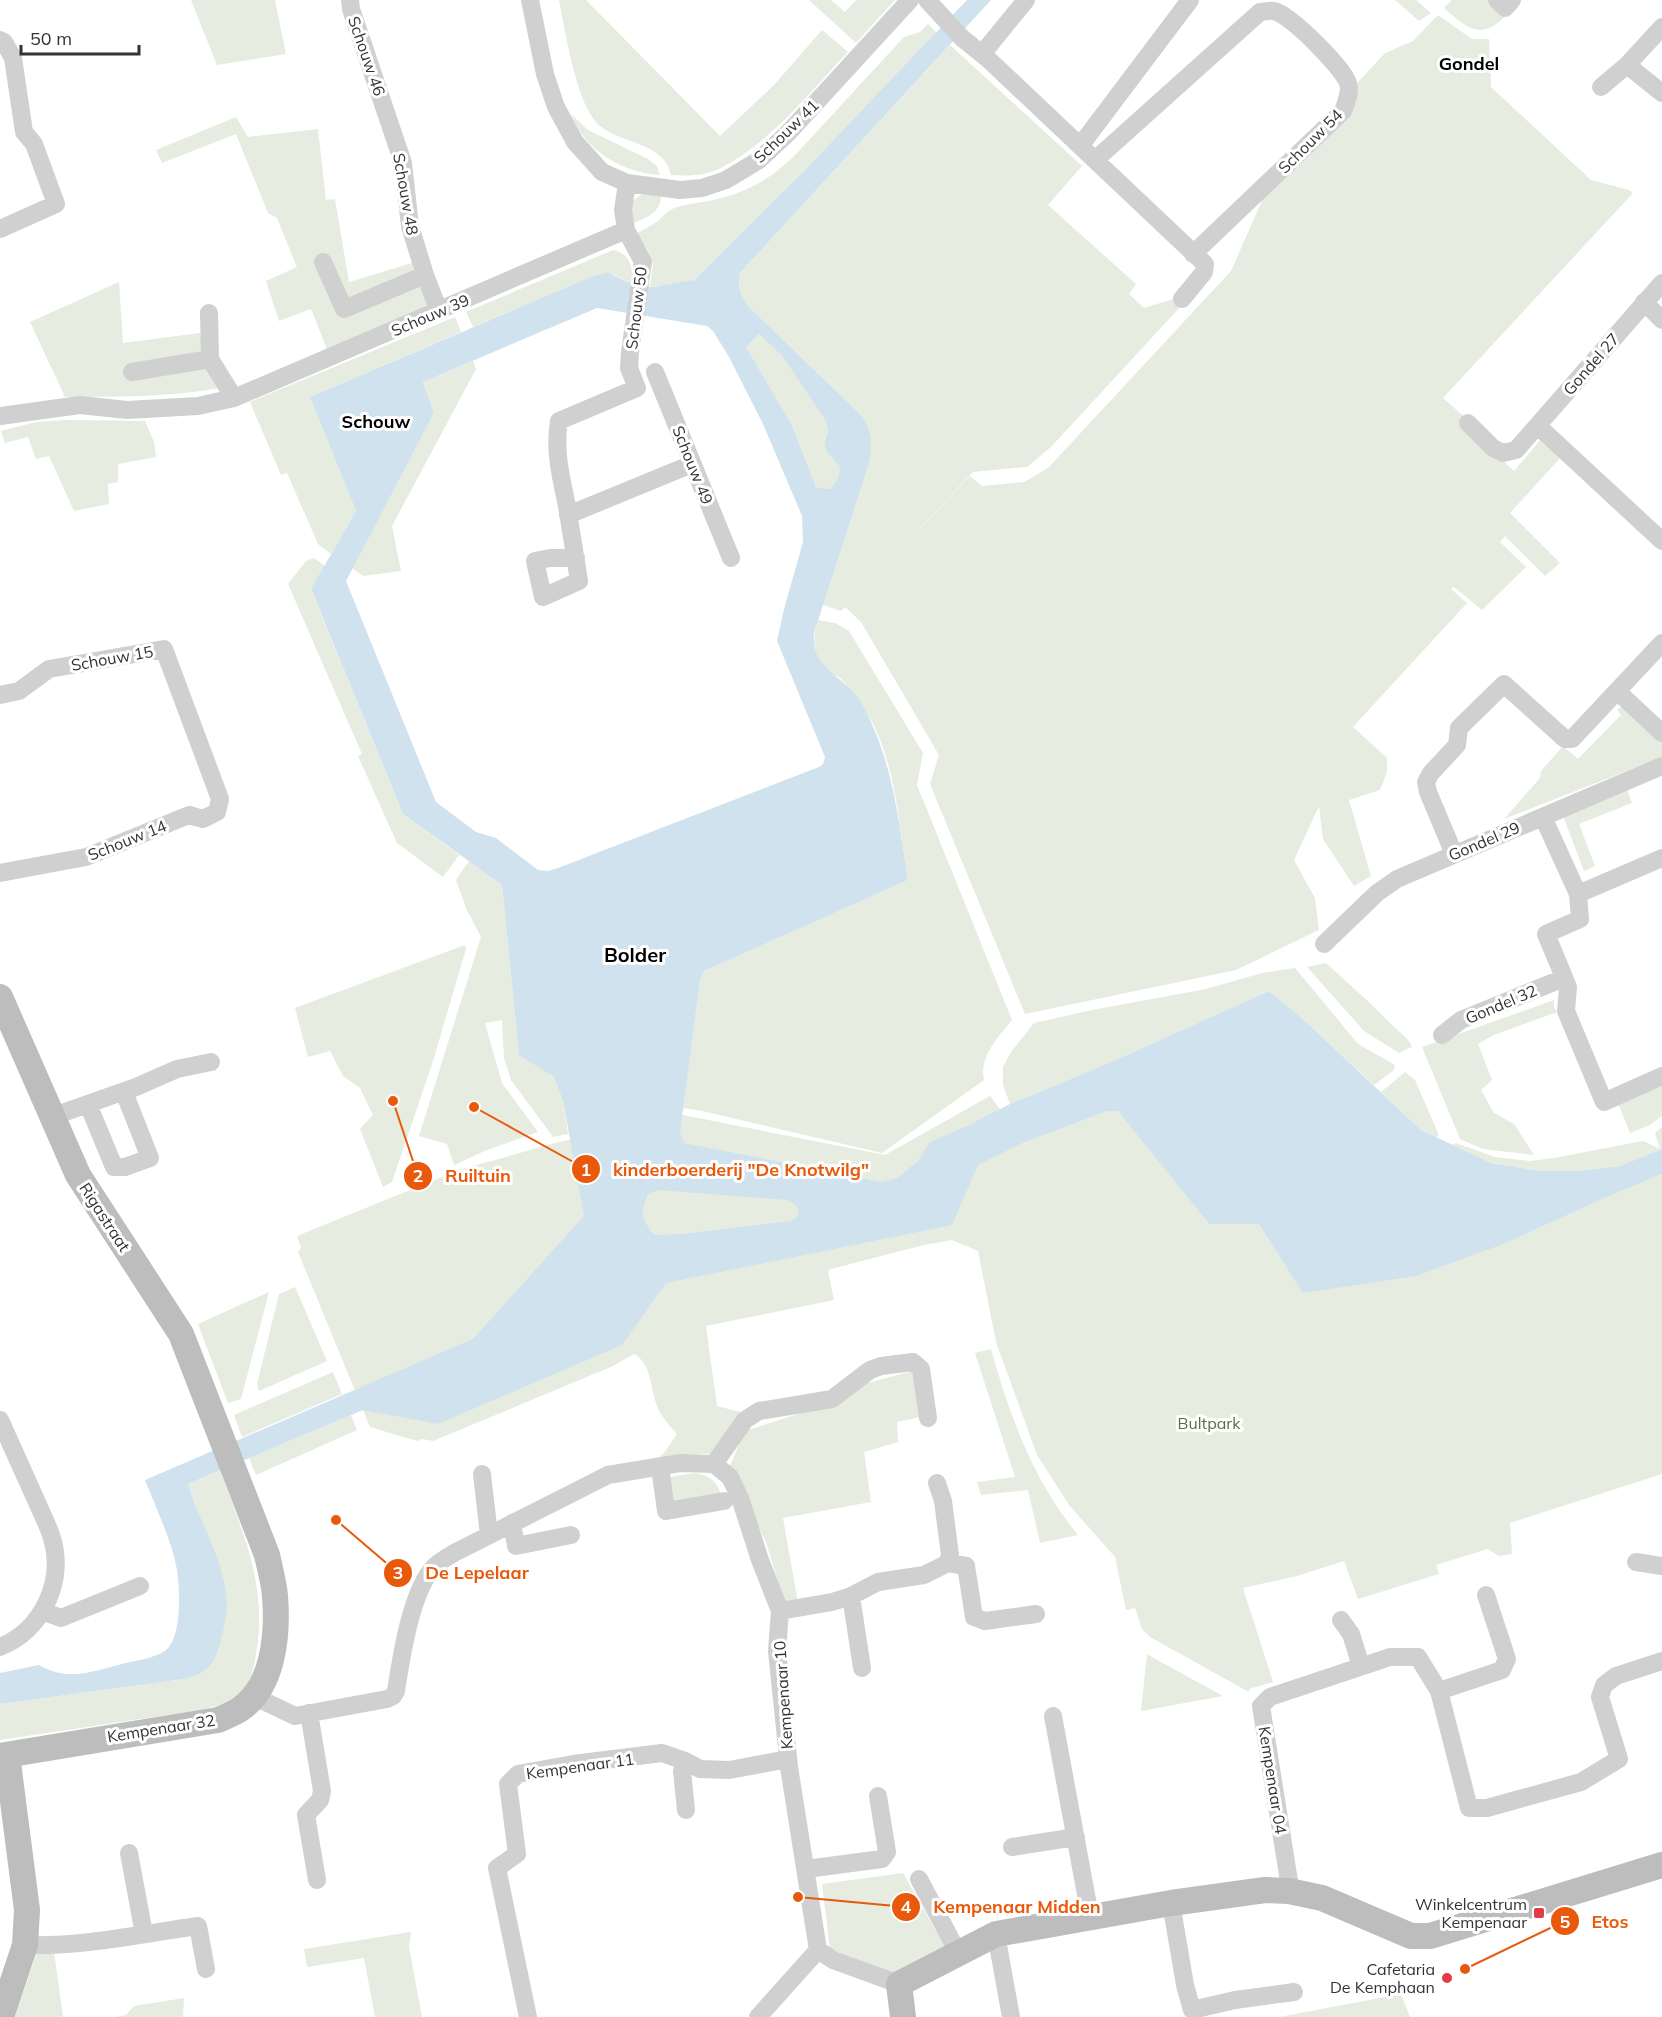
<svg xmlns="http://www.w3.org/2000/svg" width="1662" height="2017" font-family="Mulish,sans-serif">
  <rect width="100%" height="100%" fill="#fff"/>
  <path fill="#e6ecdf" d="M191 0H275L286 54 217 65Z
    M559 0H586L720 136 775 84 822 30 848 52C809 93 772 141 721 168 705 176 688 176 671 175 664 140 617 145 596 122 576 100 565 30 559 0Z
    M809 0H831L845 12 856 0H895L856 43Z
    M1395 0H1416L1431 13 1419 21Z
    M1452 0H1521C1490 33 1481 43 1444 8Z
    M1438 15 1472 39H1489L1491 87 1591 180 1629 190 1633 193 1443 398 1479 430 1475 435 1514 471 1541 439 1561 457 1510 513 1560 563 1545 576 1505 536 1500 542 1526 567 1482 610 1454 587 1451 589 1467 603 1353 727 1387 758V772L1380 790 1349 800 1371 876 1354 886 1323 839 1319 806 1294 860 1315 898 1319 930 1236 970 1025 1014 930 784 939 755 861 622 845 607 841 611 823 605 868 467 862 416 748 306C740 295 738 287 740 273L950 45 1082 166 1048 205 1136 284 1129 294 1144 308 1193 293 1051 447 1027 467 973 472 873 578 970 476 982 486 1024 482 1048 468 1231 271 1274 173 1385 53 1413 41Z
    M928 24 937 33 805 170 694 280 671 286 650 287 653 264 647 249 634 235C642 230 651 226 658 221 663 217 667 211 672 209 687 203 703 203 718 199 750 192 776 175 798 152L904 37 920 32Z
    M571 114 588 130 648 159 657 166 660 175C623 173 585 151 571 114Z
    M236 117 248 137 318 129 326 200 335 199 349 282 412 263 414 273 430 306 327 349 311 309 279 321 266 281 297 267 277 218 268 213 236 134 162 163 156 150Z
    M645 192 661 193C662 215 645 217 628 226L631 202Z
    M613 250C630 254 634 267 631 283L614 275 593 276 473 327 466 312Z
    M119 282 123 343 200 333 220 388C168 397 117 397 65 397L30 322Z
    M455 317 461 332 310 397 356 511 331 554 318 544 287 473 281 475 250 402Z
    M759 334 782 356 826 421 828 431 824 444 826 451 840 467C840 476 837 484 829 489L816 487 792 425 746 347Z
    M473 361 476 369 392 526 401 571 363 576 352 568 434 413 423 382Z
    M66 420 145 421 154 442 156 457 118 464V482L108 484 109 504 74 511 49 456 36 459 28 437 5 443 1 431 36 422Z
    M314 558 325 566 311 590 403 814 459 855 443 877 397 843 358 756 362 754 288 584 306 561Z
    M818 620 835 623 849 631 923 753 917 785 1012 1020C998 1038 979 1056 984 1080L882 1153 698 1110 683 1108 700 981 704 971 908 880C899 828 896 761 868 715 862 705 848 685 840 678 836 675 831 674 828 671 812 657 812 638 818 620Z
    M1623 705 1662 741V757L1504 819 1540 778 1541 771 1563 746 1578 759 1621 715 1617 710Z
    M1627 789 1632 803 1579 824 1595 866 1584 871 1563 816Z
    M469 861 502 885 519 1054 554 1077 563 1101 568 1134 553 1137 511 1080 504 1058 502 1020 485 1023 502 1083 538 1132 487 1150 454 1165 447 1144 419 1136 481 937 467 910 456 880Z
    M465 945 466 949 433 1061 392 1182 383 1187 360 1129 373 1115 360 1088 343 1076 330 1051 308 1057 295 1008Z
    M1326 963C1349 984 1372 1004 1393 1026 1401 1034 1408 1037 1412 1047L1399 1053 1364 1031 1307 967Z
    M1295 968 1358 1044 1395 1065 1394 1070 1374 1085 1302 1018 1269 991 1111 1062 1010 1104 1003 1085V1067L1011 1052 1034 1023 1092 1010 1206 989 1262 973Z
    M1554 1000V1007L1557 1012 1494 1035 1478 1044 1492 1080 1481 1090 1494 1113 1514 1124 1534 1155 1483 1149 1460 1139 1422 1047Z
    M1405 1072 1415 1080 1439 1135 1436 1137 1421 1130 1381 1092Z
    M1662 1085V1116L1650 1125 1630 1133 1618 1103Z
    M990 1096 1002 1112 1118 1110 1209 1224H1259L1506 1243 1607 1197 1662 1174V1474L1510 1523 1512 1554 1499 1556 1488 1549 1436 1565 1439 1574 1358 1599 1344 1561 1297 1576 1243 1588 1273 1682 1249 1689V1692L1150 1637 1142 1629 1135 1608 1126 1610 1115 1557 1069 1505 1037 1455 996 1342 978 1251 952 1240 924 1245 831 1269 828 1271 834 1300 706 1326 717 1406 748 1414 736 1417 717 1453 659 1457 664 1453 677 1434C669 1425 661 1417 657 1406 650 1388 652 1364 634 1354L613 1366 433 1441 422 1439 417 1441 370 1427 298 1252 301 1248 297 1236 459 1170 555 1143 683 1115 885 1155Z
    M1662 1127V1149L1620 1166 1576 1171H1539L1491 1163 1453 1145 1456 1143 1495 1157 1530 1161 1554 1158 1643 1141 1660 1149 1655 1133Z
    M295 1287 327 1361 259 1391 257 1384 279 1294Z
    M269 1292 241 1399 228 1403 198 1324Z
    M991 1349C1010 1417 1033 1480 1078 1535L1040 1543 1028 1490 981 1495 977 1482 1015 1477 975 1353Z
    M916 1370 926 1416 897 1422 898 1442 864 1452 871 1502 783 1518 798 1603 785 1605 766 1542 729 1468 745 1431 848 1398 860 1385Z
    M333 1372 342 1394 242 1437 234 1415Z
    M351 1415 357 1430 256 1475 249 1458Z
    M220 1471C243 1532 268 1586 256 1654 254 1668 250 1686 238 1695 222 1707 200 1710 181 1713L0 1740V1704L184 1679 219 1568 188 1484Z
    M695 1473C711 1476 716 1481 722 1496L674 1505 668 1477Z
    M1147 1654 1150 1656 1223 1696 1141 1711Z
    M903 1873 946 1949 901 1976 830 1949 822 1884Z
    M411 1932 409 1947 422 2017H375L364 1958 307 1967 304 1949Z
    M54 1952 63 2017H15L36 1955Z
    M1401 1994 1410 2017H1279Z
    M184 1998 183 2017H116L126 2015 134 2006Z"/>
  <path fill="#cfe2ee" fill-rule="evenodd" d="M967 0H991L740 273C738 287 740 295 748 306L862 416C873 434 873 447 868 467L814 633C810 670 846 676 861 702 893 760 898 817 908 880L704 971 700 981 680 1133 684 1143 881 1182 897 1178 918 1161 930 1142 967 1126 1010 1104 1111 1062 1269 991 1302 1018 1421 1130 1491 1163 1539 1171H1576L1620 1166 1662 1149V1174L1607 1197 1506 1243 1416 1276 1303 1293 1259 1224H1209L1118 1111H1107L1022 1143 978 1165 952 1225 666 1283 622 1345 438 1424 363 1410 188 1484C200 1523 225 1562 227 1603 227 1615 224 1627 221 1639 215 1664 209 1673 184 1679L0 1704V1673L39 1665C67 1681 88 1673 118 1665 132 1661 154 1659 166 1650 182 1637 180 1590 177 1570 172 1541 156 1508 145 1480L473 1339 584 1216 563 1101 554 1077 519 1055 502 885 403 814 311 589 356 511 310 397 593 276 608 273 637 286 654 287 694 280 805 170ZM597 308 707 326 713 331 729 357 763 424 802 516 803 542 784 609 777 641 825 757 823 764 819 767 558 868 548 871 538 870 496 838 476 832 436 802 346 581 434 413 423 382ZM759 334 782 356 826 421 828 431 824 444 826 451 840 467C840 476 836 484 829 489L816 487 792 425 746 347ZM658 1190 788 1200 796 1205 799 1210 797 1217 791 1221 683 1234 654 1235C641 1218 640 1214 648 1194Z"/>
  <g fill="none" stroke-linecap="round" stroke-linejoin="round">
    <path stroke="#d0d0d0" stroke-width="18" d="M350 0 351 9 403 163 410 226 425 275 439 311
      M530 0 545 74 556 107 575 142 602 172 627 183 680 190 702 188 726 180 759 160 788 133 910 0
      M927 0 962 38 988 59 1205 264 1204 272 1182 299
      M1497 0 1505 8 1512 0
      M1662 27 1627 65 1662 93
      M0 40 4 42 13 58 24 132 34 144 56 204 0 229
      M982 54 1026 0
      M1601 87 1627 65
      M1080 146 1190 0
      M1095 160 1260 12C1264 12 1270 10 1274 11 1291 15 1342 67 1348 83 1351 93 1346 103 1343 111L1193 254
      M323 262 344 309 425 275
      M1644 302 1662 320
      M209 313 210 359 234 398
      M132 372 210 359
      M655 372 731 558
      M0 416 80 405 127 410 198 406 234 398 626 230
      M1468 423 1493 448 1503 453 1516 450 1662 283
      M1538 426 1662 541
      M568 515 692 464
      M576 558H550L535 561 543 597 579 581C575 556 571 531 567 506 561 478 554 450 559 421L637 388 629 368 630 352 643 262 626 230 623 210 627 183
      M1617 691 1662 733
      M0 695 19 691 49 669 164 649 220 799 217 812 203 819 189 815 86 857 0 873
      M1543 817 1578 894 1580 919 1546 934 1568 987 1566 1011 1604 1102 1662 1076
      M1454 854 1428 792 1426 782 1431 773 1457 745 1459 728 1504 684 1565 739H1572L1662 643
      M1578 894 1662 858
      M1324 944 1377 893 1397 879 1662 766
      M1442 1035 1461 1020 1564 978
      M88 1104 114 1167H125L150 1158 124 1092
      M51 1117 136 1087 177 1069 211 1062
      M0 1420C12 1447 24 1473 36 1500 41 1512 48 1525 52 1538 65 1582 42 1630 0 1647
      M714 1464 730 1477 740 1498 760 1560 780 1611 777 1651 789 1767 818 1950 833 1960 899 1984
      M714 1464 745 1420 759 1411 832 1399 870 1370 881 1366 913 1362 921 1369 928 1418
      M660 1467 666 1511 724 1501
      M482 1474 489 1535
      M937 1483 943 1501 950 1555 948 1563
      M512 1523 516 1546 571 1535
      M1636 1562 1662 1566
      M851 1596 862 1668
      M42 1611 61 1618 140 1586
      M780 1611 832 1602 851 1596 878 1582 924 1575 948 1563 966 1566 974 1617 985 1621 1036 1614
      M1341 1620 1351 1634 1361 1666
      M1439 1691 1502 1670 1507 1659 1486 1595
      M253 1696 295 1716 387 1699 393 1696 396 1691C401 1659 411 1589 435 1566 440 1561 448 1557 454 1553L608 1475 680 1463 714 1464
      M309 1713 322 1791 320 1800 306 1815 317 1880
      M1053 1716 1090 1916
      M685 1761 682 1771 686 1810
      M1012 1847 1076 1837
      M129 1853 144 1934
      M806 1869 882 1859 887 1852 878 1796
      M919 1879 958 1953
      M1289 1891V1881L1261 1706 1270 1697 1390 1657H1418L1439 1691 1469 1808H1487L1581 1782 1619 1759 1600 1697 1604 1685 1616 1676 1662 1661
      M1171 1903 1185 1985 1192 2010 1235 2000 1294 1992
      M996 1934 1011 2017
      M25 1945C83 1947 141 1934 198 1926L206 1969
      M528 2017 497 1868 517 1854 508 1784 518 1774 573 1764 662 1753 685 1761 700 1769 729 1770 788 1759
      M758 2017 818 1950"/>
    <path stroke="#bdbdbd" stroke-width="26" d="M0 997 78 1175 181 1334 267 1555C270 1569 274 1583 275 1596 278 1634 274 1687 239 1710 232 1714 225 1717 218 1720L0 1756
      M1 2017 25 1945 27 1910 7 1755
      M903 2017 899 1984 996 1934 1171 1903 1265 1890 1289 1891 1322 1898 1411 1936H1430L1662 1865"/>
  </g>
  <g fill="#e63946" stroke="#fff" stroke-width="2">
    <rect x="1533" y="1907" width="12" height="12" rx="3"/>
    <circle cx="1447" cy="1978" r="6"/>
  </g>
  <g text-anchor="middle" stroke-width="6" stroke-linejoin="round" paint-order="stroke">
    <g font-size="16" fill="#333" stroke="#fff">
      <text transform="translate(367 56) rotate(71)" y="6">Schouw 46</text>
      <text transform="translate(786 131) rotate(-44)" y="6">Schouw 41</text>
      <text transform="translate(1310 141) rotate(-45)" y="6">Schouw 54</text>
      <text transform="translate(406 194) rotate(80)" y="6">Schouw 48</text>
      <text transform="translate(636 308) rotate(-83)" y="6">Schouw 50</text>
      <text transform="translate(430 315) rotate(-23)" y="6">Schouw 39</text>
      <text transform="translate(1591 364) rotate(-49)" y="6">Gondel 27</text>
      <text transform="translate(693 465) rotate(68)" y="6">Schouw 49</text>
      <text transform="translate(112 658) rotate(-10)" y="6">Schouw 15</text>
      <text transform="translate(127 840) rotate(-22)" y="6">Schouw 14</text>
      <text transform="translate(1484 841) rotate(-23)" y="6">Gondel 29</text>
      <text transform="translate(1501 1004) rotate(-23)" y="6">Gondel 32</text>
      <text transform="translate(105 1217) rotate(57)" y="6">Rigastraat</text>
      <text transform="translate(783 1695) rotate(-94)" y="6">Kempenaar 10</text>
      <text transform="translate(161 1728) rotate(-9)" y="6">Kempenaar 32</text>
      <text transform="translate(580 1766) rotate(-8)" y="6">Kempenaar 11</text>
      <text transform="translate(1273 1780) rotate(81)" y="6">Kempenaar 04</text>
    </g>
    <g font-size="16" fill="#56703f" stroke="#fff">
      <text x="1209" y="1429">Bultpark</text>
    </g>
    <g font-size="16" fill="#333" stroke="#fff" text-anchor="end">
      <text x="1527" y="1910">Winkelcentrum<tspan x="1527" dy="18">Kempenaar</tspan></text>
      <text x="1435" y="1975">Cafetaria<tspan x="1435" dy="18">De Kemphaan</tspan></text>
    </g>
    <g font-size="18" font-weight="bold" fill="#000" stroke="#fff">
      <text x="1469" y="70">Gondel</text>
      <text x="376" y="428">Schouw</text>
    </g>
    <g font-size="20" font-weight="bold" fill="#000" stroke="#fff">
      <text x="635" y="962">Bolder</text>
    </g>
  </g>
  <path fill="none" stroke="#e8590c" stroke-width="2" d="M474 1107L586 1169M393 1101L418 1176M336 1520L398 1573M798 1897L906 1907M1465 1969L1565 1921"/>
  <g fill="#e8590c" stroke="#fff" stroke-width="2">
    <circle cx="474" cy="1107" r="6"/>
    <circle cx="393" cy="1101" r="6"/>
    <circle cx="336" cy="1520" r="6"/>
    <circle cx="798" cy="1897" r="6"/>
    <circle cx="1465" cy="1969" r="6"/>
    <circle cx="586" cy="1169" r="15"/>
    <circle cx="418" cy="1176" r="15"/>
    <circle cx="398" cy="1573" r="15"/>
    <circle cx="906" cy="1907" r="15"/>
    <circle cx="1565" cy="1921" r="15"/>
  </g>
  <g font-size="18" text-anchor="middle" font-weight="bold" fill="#fff">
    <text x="586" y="1176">1</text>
    <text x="418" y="1182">2</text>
    <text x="398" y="1579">3</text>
    <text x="906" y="1913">4</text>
    <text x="1565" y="1928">5</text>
  </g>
  <g font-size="18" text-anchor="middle" font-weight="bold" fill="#e8590c" stroke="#fff" stroke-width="6" stroke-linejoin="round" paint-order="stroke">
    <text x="741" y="1176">kinderboerderij "De Knotwilg"</text>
    <text x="478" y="1182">Ruiltuin</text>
    <text x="477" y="1579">De Lepelaar</text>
    <text x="1017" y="1913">Kempenaar Midden</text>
    <text x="1610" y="1928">Etos</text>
  </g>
  <path d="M21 45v9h118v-9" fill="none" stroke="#333333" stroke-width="3"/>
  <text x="30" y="45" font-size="18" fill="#333333" stroke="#ffffff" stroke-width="4.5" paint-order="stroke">50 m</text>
</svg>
